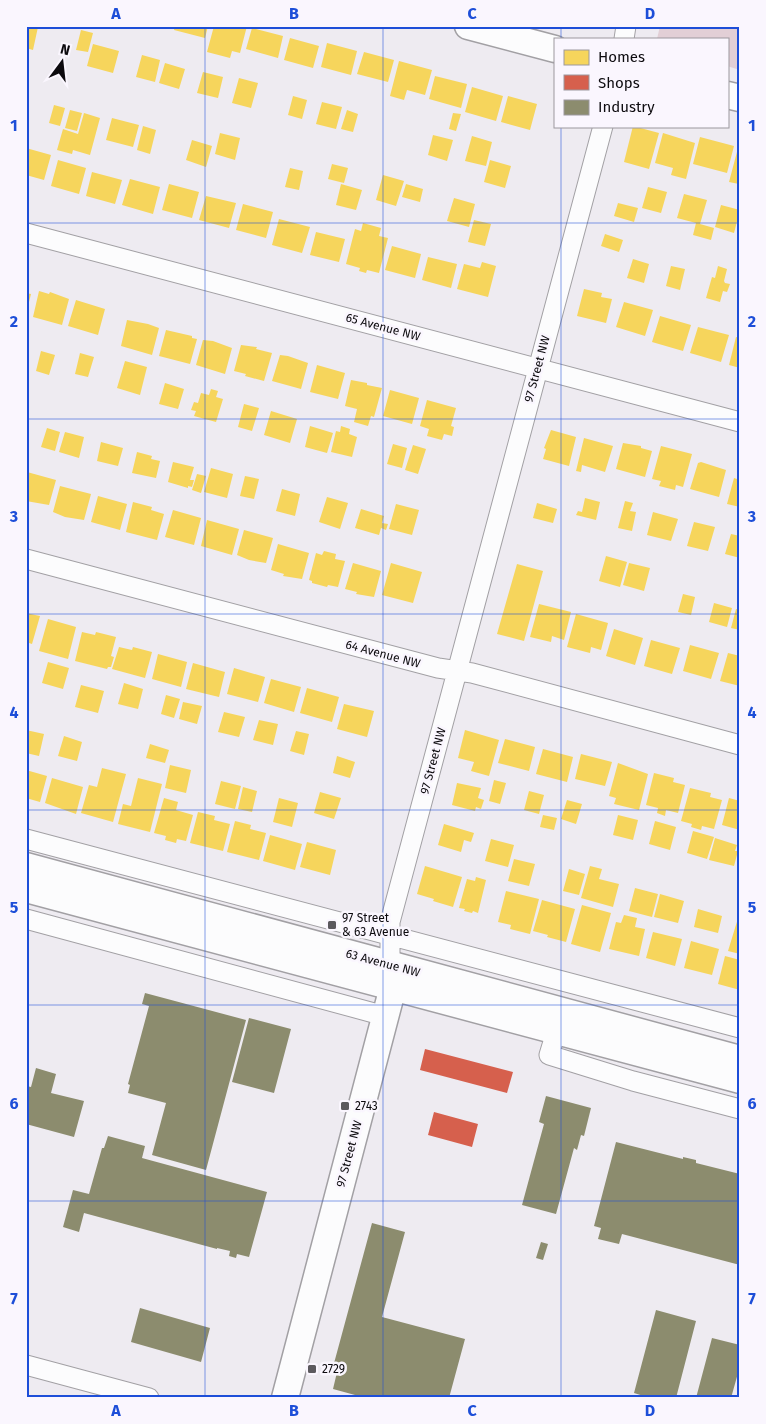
<svg xmlns="http://www.w3.org/2000/svg" width="766" height="1424" font-family="'Fira Sans',sans-serif">
  <rect width="100%" height="100%" fill="#eeebf1"/>
  <path fill="#e2cfd6" d="M660 26H740V70L727 66V39H657Z"/>
  <path fill="#f6d55c" d="M26 26 38 27 33 50 26 48Z
    M175 26H208L205 38 174 30Z
    M214 26H247L240 53 232 51 230 58 207 52Z
    M252 28 283 36 278 58 246 49Z
    M81 30 93 33 88 52 76 50Z
    M290 38 319 46 313 68 284 60Z
    M327 43 357 51 351 75 321 67Z
    M93 44 119 51 113 73 87 66Z
    M364 52 394 60 388 82 357 74Z
    M142 55 160 60 155 82 136 77Z
    M399 61 432 70 425 95 407 90 404 100 390 96Z
    M165 63 185 69 179 89 159 83Z
    M203 72 223 77 218 98 197 93Z
    M435 76 467 84 461 108 429 99Z
    M239 78 258 83 251 108 232 103Z
    M472 87 503 96 496 121 465 112Z
    M293 96 307 100 302 119 288 115Z
    M508 96 537 104 530 130 501 122Z
    M322 102 342 107 336 129 316 124Z
    M54 105 65 108 60 126 49 123Z
    M70 110 82 113 77 131 65 128Z
    M347 110 358 114 353 132 341 129Z
    M84 113 100 118 90 155 73 150 72 154 57 150 63 129 78 134Z
    M453 113 461 114 456 131 449 129Z
    M112 118 139 125 133 147 106 140Z
    M143 126 156 130 150 154 137 150Z
    M633 126 659 133 649 169 624 162Z
    M220 133 240 138 235 160 215 154Z
    M663 133 695 143 686 179 671 175 673 168 655 163Z
    M433 135 453 140 447 161 428 155Z
    M472 136 492 142 486 166 465 161Z
    M700 137 734 146 727 173 693 164Z
    M192 140 212 146 206 167 186 160Z
    M26 148 51 155 44 180 26 175Z
    M738 148H740V189L737 188 739 184 729 182Z
    M58 160 86 168 79 194 51 186Z
    M490 160 511 166 505 188 484 182Z
    M332 164 348 168 344 183 328 179Z
    M290 168 303 171 299 190 285 187Z
    M92 172 122 180 115 204 86 196Z
    M383 175 404 181 396 206 376 200Z
    M130 179 160 187 153 214 122 205Z
    M169 184 199 192 192 218 162 210Z
    M341 184 362 190 356 210 336 205Z
    M406 184 423 189 420 202 402 197Z
    M648 187 667 192 661 213 642 208Z
    M684 194 707 200 700 224 714 228 711 240 693 235 696 223 677 218Z
    M206 196 236 203 229 228 199 220Z
    M454 198 475 204 469 227 447 221Z
    M618 203 638 208 634 222 614 216Z
    M243 204 273 212 266 238 236 230Z
    M721 205 740 210 734 233 715 227Z
    M279 219 310 227 302 253 272 245Z
    M474 220 491 224 485 246 468 242Z
    M363 223 381 228 379 236 388 238 379 273 367 270 366 273 359 271 360 268 346 264 355 229 361 231Z
    M316 232 345 239 339 262 310 255Z
    M605 234 623 240 619 252 601 246Z
    M392 246 421 254 415 278 385 270Z
    M428 257 457 264 451 288 422 280Z
    M633 259 649 264 644 283 627 278Z
    M482 262 496 266 488 297 457 289 464 264 480 268Z
    M671 266 685 269 680 290 666 286Z
    M718 266 727 269 724 281 725 283 730 284 727 292 723 291 720 302 706 298 712 277 715 278Z
    M584 289 602 293 601 297 612 299 606 323 577 316Z
    M39 291 49 294 50 292 69 299 62 325 33 317Z
    M26 293 31 294 27 310H26Z
    M76 300 105 309 98 335 68 326Z
    M624 302 653 310 645 336 616 327Z
    M660 316 691 325 683 351 652 342Z
    M127 320 148 324 159 328 152 355 121 346Z
    M698 327 729 335 721 362 690 353Z
    M166 330 192 336V338L197 339 190 364 159 356Z
    M736 337 740 338V368L729 365Z
    M203 340 213 341 232 348 225 374 196 365Z
    M241 345 257 347 256 349 272 353 264 381 245 376 246 374 234 371Z
    M41 351 55 355 49 375 36 371Z
    M80 353 94 357 88 377 75 374Z
    M280 355 288 356 308 363 301 389 272 381Z
    M125 361 147 367 140 395 117 388Z
    M317 365 345 373 338 399 310 392Z
    M351 380 367 383V385L382 388 374 417 371 416 368 426 354 422 357 409 345 406Z
    M165 383 184 389 178 409 159 404Z
    M211 389 218 391 216 397 223 399 216 422 194 416 196 411 191 410 194 402 198 403 201 393 209 395Z
    M390 390 419 398 412 424 383 416Z
    M427 400 456 408 451 426 454 427 452 436 444 434 442 440 427 436 429 429 420 426Z
    M244 404 259 408 252 431 238 427Z
    M271 411 297 419 290 443 264 435Z
    M310 426 333 433 327 453 305 447Z
    M341 426 350 429 349 434 357 437 352 457 331 452 336 431 340 432Z
    M47 428 60 432 55 451 41 447Z
    M551 430 576 437 569 466 543 459 546 449 544 448Z
    M65 432 84 437 79 458 59 452Z
    M584 438 613 446 605 472 582 465 581 472 576 471Z
    M101 442 123 448 118 466 97 461Z
    M623 443 641 446V448L652 451 645 477 616 469Z
    M393 444 407 448 402 468 387 464Z
    M413 445 426 449 418 474 405 470Z
    M661 446 692 454 683 487 676 485 675 490 659 486 661 481 652 479Z
    M137 452 152 456 151 459 160 461 156 478 132 473Z
    M173 462 194 467 190 480H194L192 487 188 486V488L168 482Z
    M701 462 726 470 719 497 690 489 698 463Z
    M211 468 233 474 227 498 204 492Z
    M27 472 56 480 49 505 26 501Z
    M197 474 206 476 201 493 192 490Z
    M245 476 259 479 254 499 240 496Z
    M734 478 740 480V507L727 504Z
    M60 486 91 494 84 520 65 517 53 512Z
    M282 489 300 494 295 516 276 511Z
    M98 496 127 504 120 530 91 522Z
    M327 497 348 503 340 529 319 522Z
    M585 498 600 502 596 520 576 515 578 511 582 512Z
    M625 501 633 503 630 511 636 512 632 531 618 528Z
    M133 502 152 507 151 510 164 514 157 540 126 532Z
    M537 503 557 509 553 523 533 518Z
    M396 504 419 510 412 535 389 529Z
    M361 509 384 516 382 523 388 524 386 530 381 528 379 535 355 528Z
    M173 510 201 518 194 545 165 537Z
    M653 512 678 519 671 541 647 535Z
    M207 520 239 529 232 555 201 546Z
    M694 522 715 527 708 551 687 546Z
    M244 530 273 538 266 563 249 560 237 555Z
    M731 534 740 536V558L725 554Z
    M278 544 309 553 302 579 283 576 284 574 271 570Z
    M324 551 336 554 335 559 345 561 338 587 328 585 327 587 312 583V581L309 580 316 553 322 555Z
    M606 556 627 562 620 587 599 581Z
    M353 563 381 571 374 597 356 594 357 592 345 589Z
    M391 563 422 572 413 603 382 595Z
    M629 563 650 568 644 591 623 585Z
    M517 564 543 571 524 641 497 634Z
    M683 594 695 597 691 615 678 612Z
    M714 603 732 608 727 627 709 622Z
    M539 604 571 612 564 640 552 636 551 642 530 637Z
    M736 609 740 610V630L731 628Z
    M26 613 40 616 32 644 26 642Z
    M576 614 608 623 601 650 591 647 590 653 567 647Z
    M48 619 76 627 68 659 39 651Z
    M614 629 643 638 635 665 606 656Z
    M82 632 95 635 96 632 116 637 111 656 114 657 111 667H108L107 669 75 661Z
    M651 640 680 648 672 674 644 666Z
    M690 645 719 653 711 679 683 671Z
    M119 647 132 650 133 647 152 652 145 678 112 669Z
    M728 653 740 656V686L720 681Z
    M158 654 187 662 181 687 152 679Z
    M48 662 69 668 63 689 42 683Z
    M193 663 225 672 219 697 186 689Z
    M234 668 265 677 258 702 227 694Z
    M271 679 301 687 294 712 264 703Z
    M124 683 143 689 138 709 118 704Z
    M81 685 104 691 98 713 75 707Z
    M307 688 339 697 332 722 300 713Z
    M166 695 180 699 174 718 161 714Z
    M183 702 202 706 197 724 179 719Z
    M344 704 374 711 367 737 337 729Z
    M224 712 245 717 239 737 218 732Z
    M259 720 278 724 273 745 253 740Z
    M26 730 44 734 39 756 26 753Z
    M465 730 499 740 489 776 471 771 474 762 458 758Z
    M296 731 309 734 304 755 290 751Z
    M64 736 82 742 77 761 58 756Z
    M505 739 535 747 529 771 498 763Z
    M150 744 169 750 165 763 146 758Z
    M543 749 573 757 567 782 536 774Z
    M581 754 612 762 605 786 575 779Z
    M337 756 355 762 350 778 333 773Z
    M618 763 648 774 639 810 614 804 616 798 609 796Z
    M170 765 191 770 186 793 165 788Z
    M102 768 126 774 113 822 81 813 89 785 97 787Z
    M26 770 47 776 40 802 26 798Z
    M654 773 674 778 673 782 685 785 678 813 666 810 665 816 657 813 658 808 646 805Z
    M52 778 83 787 76 814 45 803Z
    M138 778 162 784 150 832 118 824 123 804 131 806Z
    M494 780 506 783 500 804 489 801Z
    M221 781 241 786 235 809 215 804Z
    M457 783 481 788 478 798 484 800 481 809 476 807 475 811 452 805Z
    M243 787 257 791 252 812 238 809Z
    M690 788 711 793 710 797 722 800 714 829 702 826 701 830 691 827 692 824 681 821Z
    M529 791 544 795 539 814 524 810Z
    M320 792 341 798 334 819 314 813Z
    M164 798 178 802 176 810 193 815 186 841 177 839 176 843 165 840 166 836 154 833Z
    M279 798 298 803 292 827 273 822Z
    M729 798 740 801V830L722 825Z
    M567 800 582 804 576 824 561 819Z
    M198 812 215 816 214 820 230 824 223 851 190 843Z
    M543 815 557 818 554 830 540 827Z
    M618 815 638 820 633 840 613 835Z
    M235 821 251 825 250 829 266 833 259 860 227 852Z
    M655 821 676 827 670 850 649 844Z
    M444 824 474 833 471 842 464 840 461 852 438 845Z
    M693 831 714 837 707 859 687 853Z
    M270 835 302 844 295 870 263 861Z
    M715 838 737 845 735 851H738L734 866 709 860Z
    M491 839 514 845 508 867 485 861Z
    M307 842 336 850 330 875 300 867Z
    M514 859 535 864 529 886 508 881Z
    M425 866 462 877 453 907 433 901 434 899 417 894Z
    M590 866 602 869 599 879 619 884 613 907 581 898Z
    M569 869 585 874 579 895 563 891Z
    M476 877 486 880 478 913 473 911 472 913 464 911 465 909 459 908 467 879 475 881Z
    M635 888 658 894 652 917 629 911Z
    M506 891 539 899 530 934 510 929 511 925 498 922Z
    M660 894 684 901 678 923 654 917Z
    M542 900 575 909 566 942 547 937 548 935 533 931Z
    M582 905 611 913 600 952 571 944Z
    M698 909 722 916 718 933 694 927Z
    M624 915 637 918 635 927 645 929 639 956 609 949 616 922 621 923Z
    M739 915H740V954L728 951Z
    M653 932 682 939 675 966 646 958Z
    M691 941 719 949 712 975 684 968Z
    M725 956 740 960V990L718 984Z"/>
  <path fill="#d6604d" d="M425 1049 513 1072 507 1093 420 1070Z
    M434 1112 478 1124 472 1147 428 1135Z"/>
  <path fill="#8c8c6e" d="M145 993 246 1020 206 1170 152 1155 166 1103 128 1093 130 1085 128 1084 149 1006 142 1004Z
    M249 1018 291 1029 274 1093 232 1082Z
    M36 1068 56 1074 51 1093 84 1101 74 1137 26 1124V1086L31 1087Z
    M546 1096 591 1108 584 1136 581 1135 577 1150 574 1148 556 1214 522 1205 544 1124 539 1122Z
    M108 1136 145 1146 142 1158 267 1192 249 1257 237 1254 236 1258 229 1256 230 1251 217 1248V1249L84 1213 79 1232 63 1227 73 1190 89 1194 102 1148H104Z
    M616 1142 683 1159V1157L696 1160V1163L740 1174V1265L622 1234 619 1244 598 1239 601 1228 594 1226Z
    M372 1223 405 1232 382 1317 465 1339 449 1398H366L333 1389 338 1368 333 1367Z
    M541 1242 548 1244 543 1260 536 1258Z
    M140 1308 210 1328 201 1362 131 1342Z
    M656 1310 696 1321 676 1398H650L634 1393Z
    M712 1338 740 1345V1366L731 1398H696Z"/>
  <g fill="none" stroke-linecap="round" stroke-linejoin="round">
    <g stroke="#a2a0a4" stroke-width="21">
      <path id="street" d="M624 39 626 26
        M26 233 740 422
        M26 559 438 668 472 673 740 745
        M26 839 740 1028
        M26 919 385 1016
        M390 964V922L603 126
        M556 1032 549 1055 633 1081 740 1109
        M26 1365 149 1398"/>
    </g>
    <g stroke="#a2a0a4" stroke-width="29">
      <path id="secondary" d="M468 26 555 49
        M727 95 740 98
        M26 866 740 1059
        M26 889 740 1080
        M285 1398 393 987 391 970"/>
    </g>
    <use href="#street" stroke="#fcfcfd" stroke-width="19"/>
    <use href="#secondary" stroke="#fcfcfd" stroke-width="26"/>
  </g>
  <path fill="none" stroke="#1d4ed8" stroke-width="1" stroke-opacity="0.55" d="M205 26V1398M383 26V1398M561 26V39M561 126V1398M26 223H740M26 419H740M26 614H740M26 810H740M26 1005H740M26 1201H740"/>
  <g fill="#5b595d" stroke="#faf6fe" stroke-width="2">
    <rect x="327" y="920" width="10" height="10" rx="2.5"/>
    <rect x="340" y="1101" width="10" height="10" rx="2.5"/>
    <rect x="307" y="1364" width="10" height="10" rx="2.5"/>
  </g>
  <g text-anchor="middle" stroke-width="5" stroke-linejoin="round" paint-order="stroke">
    <g font-size="12" fill="#0c0a0e" stroke="#faf6fe">
      <text transform="translate(383 327) rotate(15)" y="4">65 Avenue NW</text>
      <text transform="translate(537 369) rotate(-75)" y="4">97 Street NW</text>
      <text transform="translate(383 654) rotate(15)" y="4">64 Avenue NW</text>
      <text transform="translate(433 761) rotate(-75)" y="4">97 Street NW</text>
      <text transform="translate(383 963) rotate(15)" y="4">63 Avenue NW</text>
      <text transform="translate(349 1154) rotate(-75)" y="4">97 Street NW</text>
    </g>
    <g font-size="12" fill="#0c0a0e" stroke="#faf6fe" text-anchor="start">
      <text x="342" y="922">97 Street<tspan x="342" dy="14">&amp; 63 Avenue</tspan></text>
      <text x="355" y="1110">2743</text>
      <text x="322" y="1373">2729</text>
    </g>
  </g>
  <rect width="766" height="1424" fill="none" stroke="#faf6fe" stroke-width="55"/>
  <rect x="554" y="38" width="175" height="90" fill="#faf6fe" stroke="#9b989e"/>
  <rect x="564" y="50" width="25" height="15" fill="#f6d55c" stroke="#9b989e"/>
  <text x="598" y="62" font-size="15" fill="#0c0a0e">Homes</text>
  <rect x="564" y="75" width="25" height="15" fill="#d6604d" stroke="#9b989e"/>
  <text x="598" y="88" font-size="15" fill="#0c0a0e">Shops</text>
  <rect x="564" y="100" width="25" height="15" fill="#8c8c6e" stroke="#9b989e"/>
  <text x="598" y="112" font-size="15" fill="#0c0a0e">Industry</text>
  <g transform="translate(62 62) rotate(15)" stroke="#faf6fe" stroke-width="4" paint-order="stroke">
  <path d="M0-4L9 19L0 12L-9 19Z" fill="#0c0a0e"/>
  <text y="-8" font-size="14" font-weight="bold" text-anchor="middle" fill="#0c0a0e">N</text>
  </g>
  <rect x="28" y="28" width="710" height="1368" fill="none" stroke="#1d4ed8" stroke-width="2"/>
  <g font-size="16" text-anchor="middle" font-weight="bold" fill="#1d4ed8">
    <text x="116" y="19">A</text>
    <text x="294" y="19">B</text>
    <text x="472" y="19">C</text>
    <text x="650" y="19">D</text>
    <text x="14" y="131">1</text>
    <text x="752" y="131">1</text>
    <text x="14" y="327">2</text>
    <text x="752" y="327">2</text>
    <text x="14" y="522">3</text>
    <text x="752" y="522">3</text>
    <text x="14" y="718">4</text>
    <text x="752" y="718">4</text>
    <text x="14" y="913">5</text>
    <text x="752" y="913">5</text>
    <text x="14" y="1109">6</text>
    <text x="752" y="1109">6</text>
    <text x="14" y="1304">7</text>
    <text x="752" y="1304">7</text>
    <text x="116" y="1416">A</text>
    <text x="294" y="1416">B</text>
    <text x="472" y="1416">C</text>
    <text x="650" y="1416">D</text>
  </g>
</svg>
